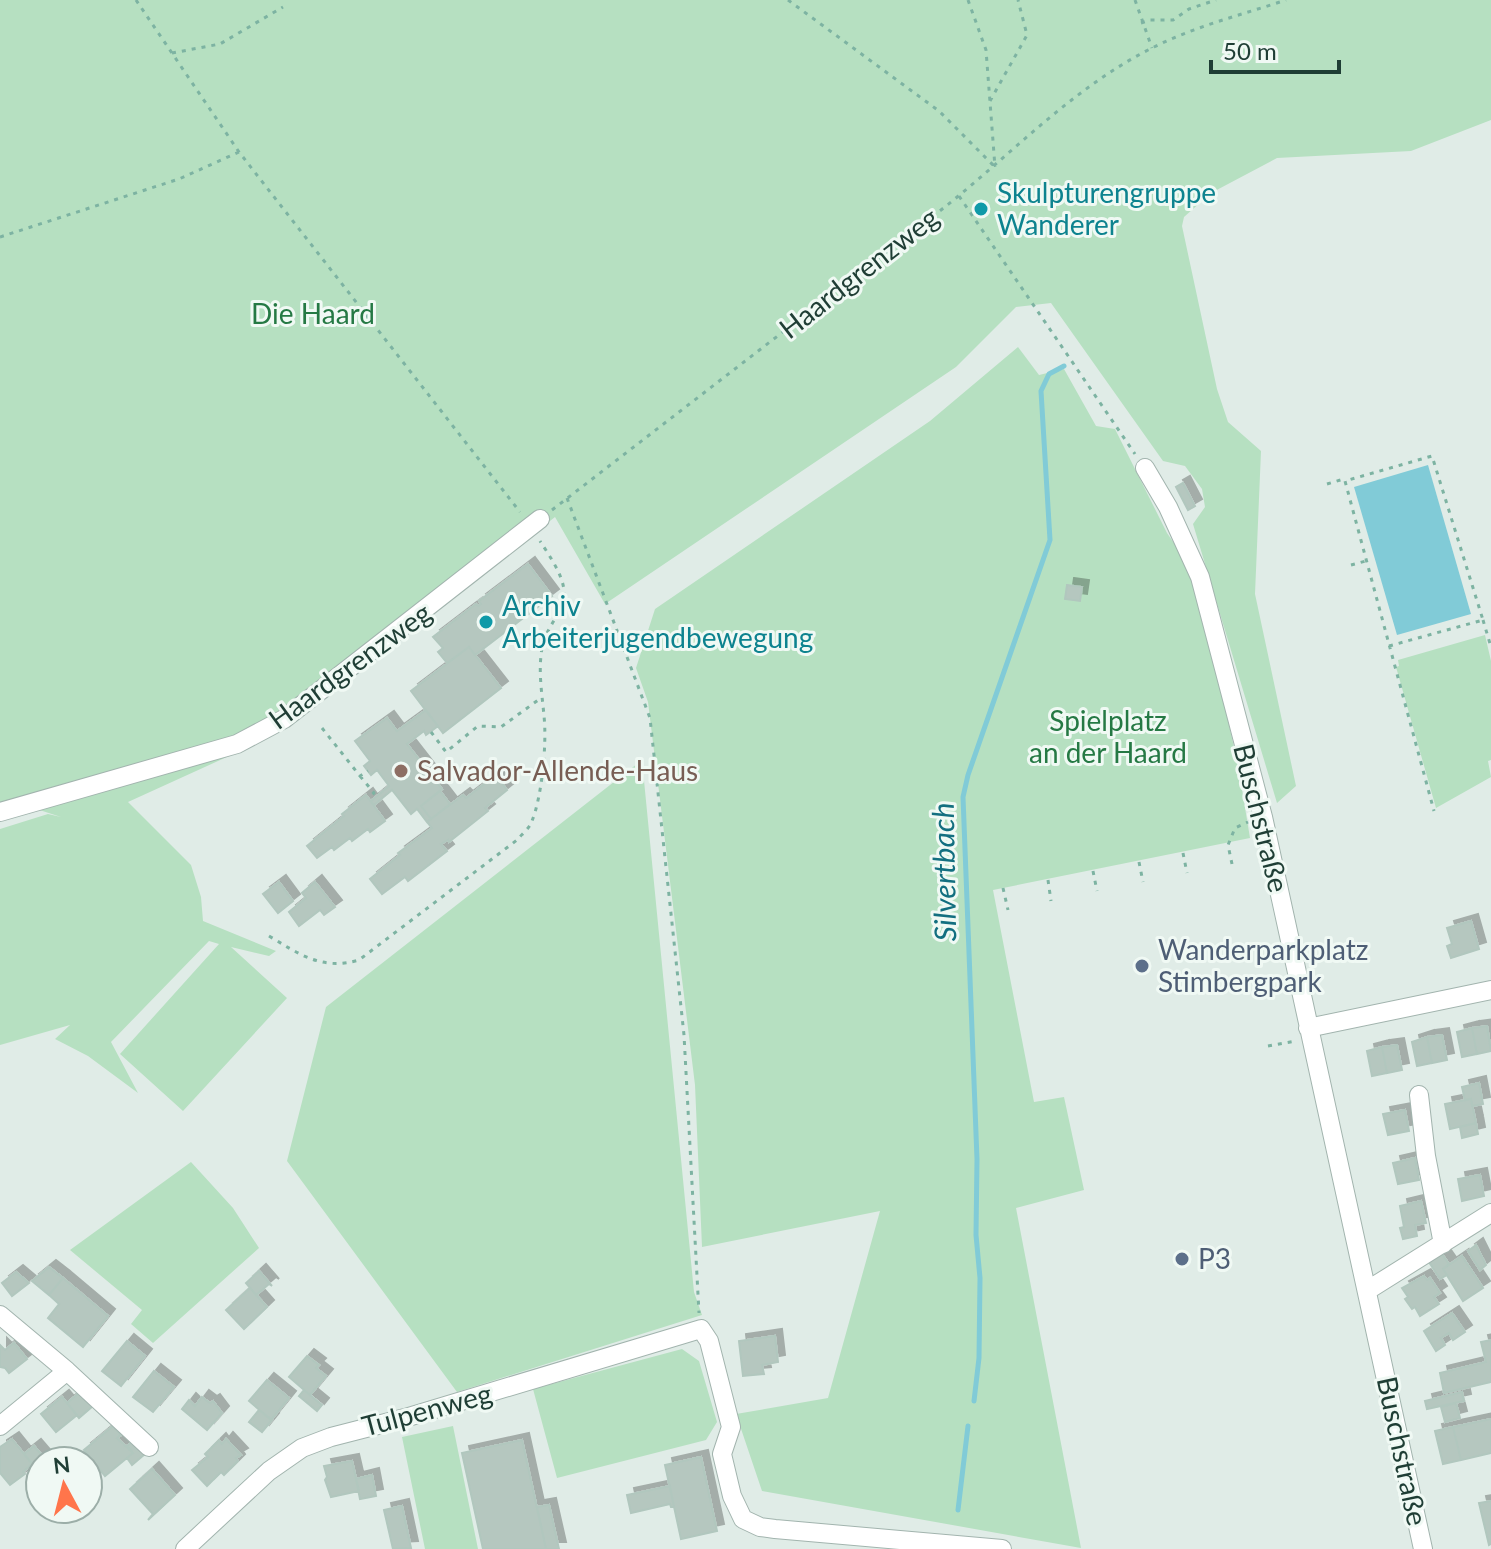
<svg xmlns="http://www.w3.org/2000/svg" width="1491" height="1549" font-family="Lato,sans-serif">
  <defs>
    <filter id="shadow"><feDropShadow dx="7" dy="-7" stdDeviation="0" flood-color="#0004"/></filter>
  </defs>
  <rect width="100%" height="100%" fill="#e0ece7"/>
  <path fill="#b6e0c1" d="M0 0H1491V120L1411 151 1277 158 1211 193 1184 217 1182 226 1217 389 1228 422 1261 451 1255 594 1296 786 1277 803 1193 524 1205 507 1202 489 1185 466 1163 461 1051 303 1016 307 956 367 605 604 555 517 313 708 229 756 128 802 191 865 201 897 203 921 276 951 269 956 231 947 287 998 183 1111 120 1054 219 944 209 941 111 1042 138 1093 88 1056 55 1039 70 1025 0 1045V829L48 814 61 817 15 802 0 806Z
    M1018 347 1039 375 1064 369 1096 426 1115 429 1167 533 1180 552 1204 613 1238 765 1250 838 993 890 1034 1102 1064 1097 1084 1190 1016 1208 1081 1548 762 1491 736 1414 828 1398 880 1211 702 1247 695 1085 648 702 636 668 655 609 930 421Z
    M1485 635 1491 661V760L1488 761 1491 777 1436 808 1396 667 1399 666 1398 660Z
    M642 760 694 1292 702 1315 457 1392 287 1161 326 1007Z
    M191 1162 233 1208 259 1248 153 1343 131 1324 142 1310 70 1250Z
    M682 1349 699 1361 717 1422 706 1440 557 1478 533 1389Z
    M453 1426 478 1549H425L402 1437Z"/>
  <path fill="#81cbd7" d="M1428 465 1471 614 1397 635 1354 487Z"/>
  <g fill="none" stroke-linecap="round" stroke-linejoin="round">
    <path stroke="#81cbd7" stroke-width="5" d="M974 1401 979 1358 980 1278 976 1235 977 1159 963 797 968 775 1050 540 1041 391 1049 374 1064 366
      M958 1510 968 1426"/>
  </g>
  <path fill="#b5c7bf" stroke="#b1c7be" stroke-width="2" filter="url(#shadow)" d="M1183 483 1195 506 1188 510 1176 487Z
    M528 564 552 596 475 655 469 647 447 663 438 652 443 648 433 637 476 604 478 606 481 604 479 601Z
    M1067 585 1082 587 1080 601 1065 599Z
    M469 647 501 688 443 733 411 691Z
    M426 710 438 726 426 735 424 731 407 744 442 789 421 806 431 819 427 822 417 809 411 814 392 790 374 805 371 801 389 786 377 770 371 775 364 766 370 761 355 741 387 718 397 731Z
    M496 775 507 790 485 808 488 811 449 842 448 840 441 844 447 851 408 881 405 877 382 894 370 879 400 855 398 853 432 828 427 822 463 795 466 798Z
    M440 791 450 804 431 819 421 806Z
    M366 795 385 821 370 832 368 829 352 841 350 838 334 850 332 847 317 858 307 846 344 816 342 814Z
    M279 882 293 901 278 913 263 894Z
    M315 882 335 907 324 915 320 910 299 926 289 912 306 898 302 893Z
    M1471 921 1479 949 1451 958 1447 946 1452 944 1447 928Z
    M1487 1026 1491 1051 1477 1054 1472 1028Z
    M1472 1028 1477 1054 1462 1057 1457 1032Z
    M1442 1035 1447 1060 1432 1063 1427 1037Z
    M1427 1037 1432 1063 1417 1066 1412 1042Z
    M1397 1045 1402 1070 1387 1073 1382 1047Z
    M1382 1047 1387 1073 1372 1076 1367 1051Z
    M1479 1083 1483 1104 1472 1106 1471 1099 1465 1100 1462 1087Z
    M1471 1099 1476 1123 1450 1129 1445 1104Z
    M1405 1110 1409 1131 1388 1135 1383 1114Z
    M1476 1123 1478 1134 1462 1138 1460 1127Z
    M1415 1158 1419 1180 1398 1184 1393 1163Z
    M1480 1175 1484 1196 1462 1201 1458 1179Z
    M1421 1201 1426 1223 1415 1225 1417 1236 1403 1239 1400 1228 1404 1227 1400 1206Z
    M1476 1245 1486 1265 1480 1270 1468 1251Z
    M1442 1254 1449 1264 1443 1269 1447 1275 1440 1279 1429 1262Z
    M1462 1256 1483 1288 1463 1301 1443 1269Z
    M49 1267 63 1278 49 1295 32 1281Z
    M259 1271 272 1286 269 1284 256 1295 246 1283Z
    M16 1272 29 1283 12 1296 2 1283Z
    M1424 1276 1427 1280 1430 1278 1440 1293 1434 1297 1439 1304 1420 1316 1415 1307 1412 1309 1405 1299 1408 1297 1402 1288Z
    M63 1278 108 1316 83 1347 48 1318 59 1304 49 1295Z
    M250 1288 267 1307 244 1329 226 1310Z
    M1452 1313 1465 1332 1453 1340 1449 1333 1441 1338 1445 1345 1436 1351 1424 1331Z
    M775 1336 778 1362 762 1365 764 1374 743 1376 739 1341Z
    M1491 1340V1382L1444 1393 1440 1373 1486 1362 1481 1342Z
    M127 1341 145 1356 121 1386 102 1371Z
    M14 1343 27 1359 9 1373 5 1368 0 1367V1345L5 1350Z
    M307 1356 319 1365 316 1368 326 1376 310 1395 289 1377Z
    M154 1371 174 1387 153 1412 133 1397Z
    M267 1380 289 1398 271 1420 249 1401Z
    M304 1390 322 1405 317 1411 299 1396Z
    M1462 1392 1464 1401 1427 1409 1425 1401Z
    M79 1393 93 1406 79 1418 67 1403Z
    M62 1397 77 1415 56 1432 41 1414Z
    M202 1397 210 1403 213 1401 222 1413 207 1430 182 1409 189 1400 195 1406Z
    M1456 1403 1460 1418 1445 1422 1441 1407Z
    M259 1410 272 1420 262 1432 249 1422Z
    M1491 1419V1453L1461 1460 1453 1427Z
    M113 1426 121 1435 117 1438 133 1453 105 1476 84 1450Z
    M1453 1427 1461 1460 1443 1464 1435 1431Z
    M12 1439 32 1464 23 1472 25 1474 10 1485 0 1473V1447Z
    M226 1439 241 1455 236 1458 238 1461 224 1475 221 1472 207 1486 192 1470 208 1457 205 1454 219 1440 222 1444Z
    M522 1440 546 1549H483L462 1453Z
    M132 1442 145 1454 132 1465 127 1458 133 1453 127 1446Z
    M34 1446 47 1461H40L39 1472 24 1454Z
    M701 1457 717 1531 681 1539 665 1465Z
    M352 1461 359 1491 331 1497 325 1480 327 1477 324 1466Z
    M152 1469 175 1495 148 1520 153 1514 130 1489Z
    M372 1475 376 1496 360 1499 356 1479Z
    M670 1486 674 1507H671L670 1504 631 1513 627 1495Z
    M1491 1501V1544L1489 1545 1479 1503Z
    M549 1505 559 1549H546L537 1507Z
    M402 1506 411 1548 393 1549 384 1510Z"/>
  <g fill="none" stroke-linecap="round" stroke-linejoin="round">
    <g stroke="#a2b4ae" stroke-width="20">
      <path id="minor" d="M1145 468 1168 507 1200 577 1263 817 1423 1549
        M0 812 237 744 284 719 540 519
        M1308 1028 1491 990
        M1419 1095 1426 1156 1443 1244
        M1368 1290 1491 1213
        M0 1315 67 1371 0 1426
        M67 1371 149 1447
        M185 1549 269 1471 302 1448 331 1437 405 1418 701 1329 709 1341 731 1427 722 1454 732 1496 743 1519 760 1527 775 1529 1002 1549"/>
    </g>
    <path stroke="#7db3a2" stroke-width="3" stroke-dasharray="4 6" stroke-linecap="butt" d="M136 0 239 152 520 512
      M788 0 939 111 995 167
      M968 0 986 50 995 167
      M1135 0 1152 48
      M1141 23 1150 20H1173L1189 9 1216 0
      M172 53 220 44 283 7
      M990 101 1027 35 1018 0
      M959 196 1135 454
      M0 237 179 179 239 152
      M1327 484 1344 479 1345 481
      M567 498 650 718 684 1035 699 1313
      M552 510 941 210C1011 155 1073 87 1154 47 1196 26 1241 15 1286 0
      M1351 565 1366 561
      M1483 620 1491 647
      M1389 646 1483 620 1432 456 1345 481 1434 811
      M322 728 360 776 368 771
      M431 732 446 752 478 726 501 727 541 698
      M360 776 374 793 368 798
      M1183 853 1187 873
      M1139 862 1143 882
      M1232 864 1228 845 1235 828 1248 822
      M1093 871 1097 891
      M1048 880 1051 901
      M1003 888 1008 910
      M269 936C299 954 322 971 359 960L517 840C522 834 530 828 532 821 542 796 547 743 544 716 542 693 538 672 542 648 545 628 565 611 564 591 563 575 549 555 540 541
      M1268 1046 1296 1041"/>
    <use href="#minor" stroke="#fff" stroke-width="18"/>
  </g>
  <g fill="#0f9aa8" stroke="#f0f9f4" stroke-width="3">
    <circle cx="981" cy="209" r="8"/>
    <circle cx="486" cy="622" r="8"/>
  </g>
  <circle fill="#8d6e63" stroke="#f0f9f4" stroke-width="3" cx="401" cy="771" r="8"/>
  <g fill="#5c6f8a" stroke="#f0f9f4" stroke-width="3">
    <circle cx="1142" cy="966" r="8"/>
    <circle cx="1182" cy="1259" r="8"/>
  </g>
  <g text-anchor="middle" stroke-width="6" stroke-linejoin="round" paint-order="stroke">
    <g font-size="28" fill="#0d838f" stroke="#f0f9f4" text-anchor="start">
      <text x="997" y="203">Skulpturengruppe<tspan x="997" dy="32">Wanderer</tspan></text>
      <text x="502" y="616">Archiv<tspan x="502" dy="32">Arbeiterjugendbewegung</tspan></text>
    </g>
    <g font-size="28" fill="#1f3e35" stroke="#f0f9f4">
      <text transform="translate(859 273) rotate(-38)" y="10">Haardgrenzweg</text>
      <text transform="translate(350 666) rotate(-36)" y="10">Haardgrenzweg</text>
      <text transform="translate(1261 818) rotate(76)" y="10">Buschstraße</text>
      <text transform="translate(427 1410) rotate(-15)" y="10">Tulpenweg</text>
      <text transform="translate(1402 1451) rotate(78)" y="10">Buschstraße</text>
    </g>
    <g font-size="28" fill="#257944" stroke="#f0f9f4">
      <text x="313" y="324">Die Haard</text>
      <text x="1108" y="731">Spielplatz<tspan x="1108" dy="32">an der Haard</tspan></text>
    </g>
    <g font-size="28" fill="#785e54" stroke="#f0f9f4" text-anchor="start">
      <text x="417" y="781">Salvador-Allende-Haus</text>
    </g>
    <g font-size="28" fill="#4e5e75" stroke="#f0f9f4" text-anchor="start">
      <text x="1158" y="960">Wanderparkplatz<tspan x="1158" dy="32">Stimbergpark</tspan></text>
      <text x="1198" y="1269">P3</text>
    </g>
    <g font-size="30" font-style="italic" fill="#136f80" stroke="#f0f9f4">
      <text transform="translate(945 872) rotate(-91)" y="10">Silvertbach</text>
    </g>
  </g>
  <g transform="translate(64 1485) rotate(353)"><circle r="38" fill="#f0f9f4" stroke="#9caea8" stroke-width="2"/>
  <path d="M0-6L14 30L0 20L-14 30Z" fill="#ff754b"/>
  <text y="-12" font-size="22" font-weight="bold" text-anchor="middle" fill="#1f3e35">N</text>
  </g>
  <path d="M1211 60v12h128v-12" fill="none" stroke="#1f3e35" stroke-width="4"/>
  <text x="1223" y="60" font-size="24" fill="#1f3e35" stroke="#f0f9f4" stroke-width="6" paint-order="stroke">50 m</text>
</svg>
